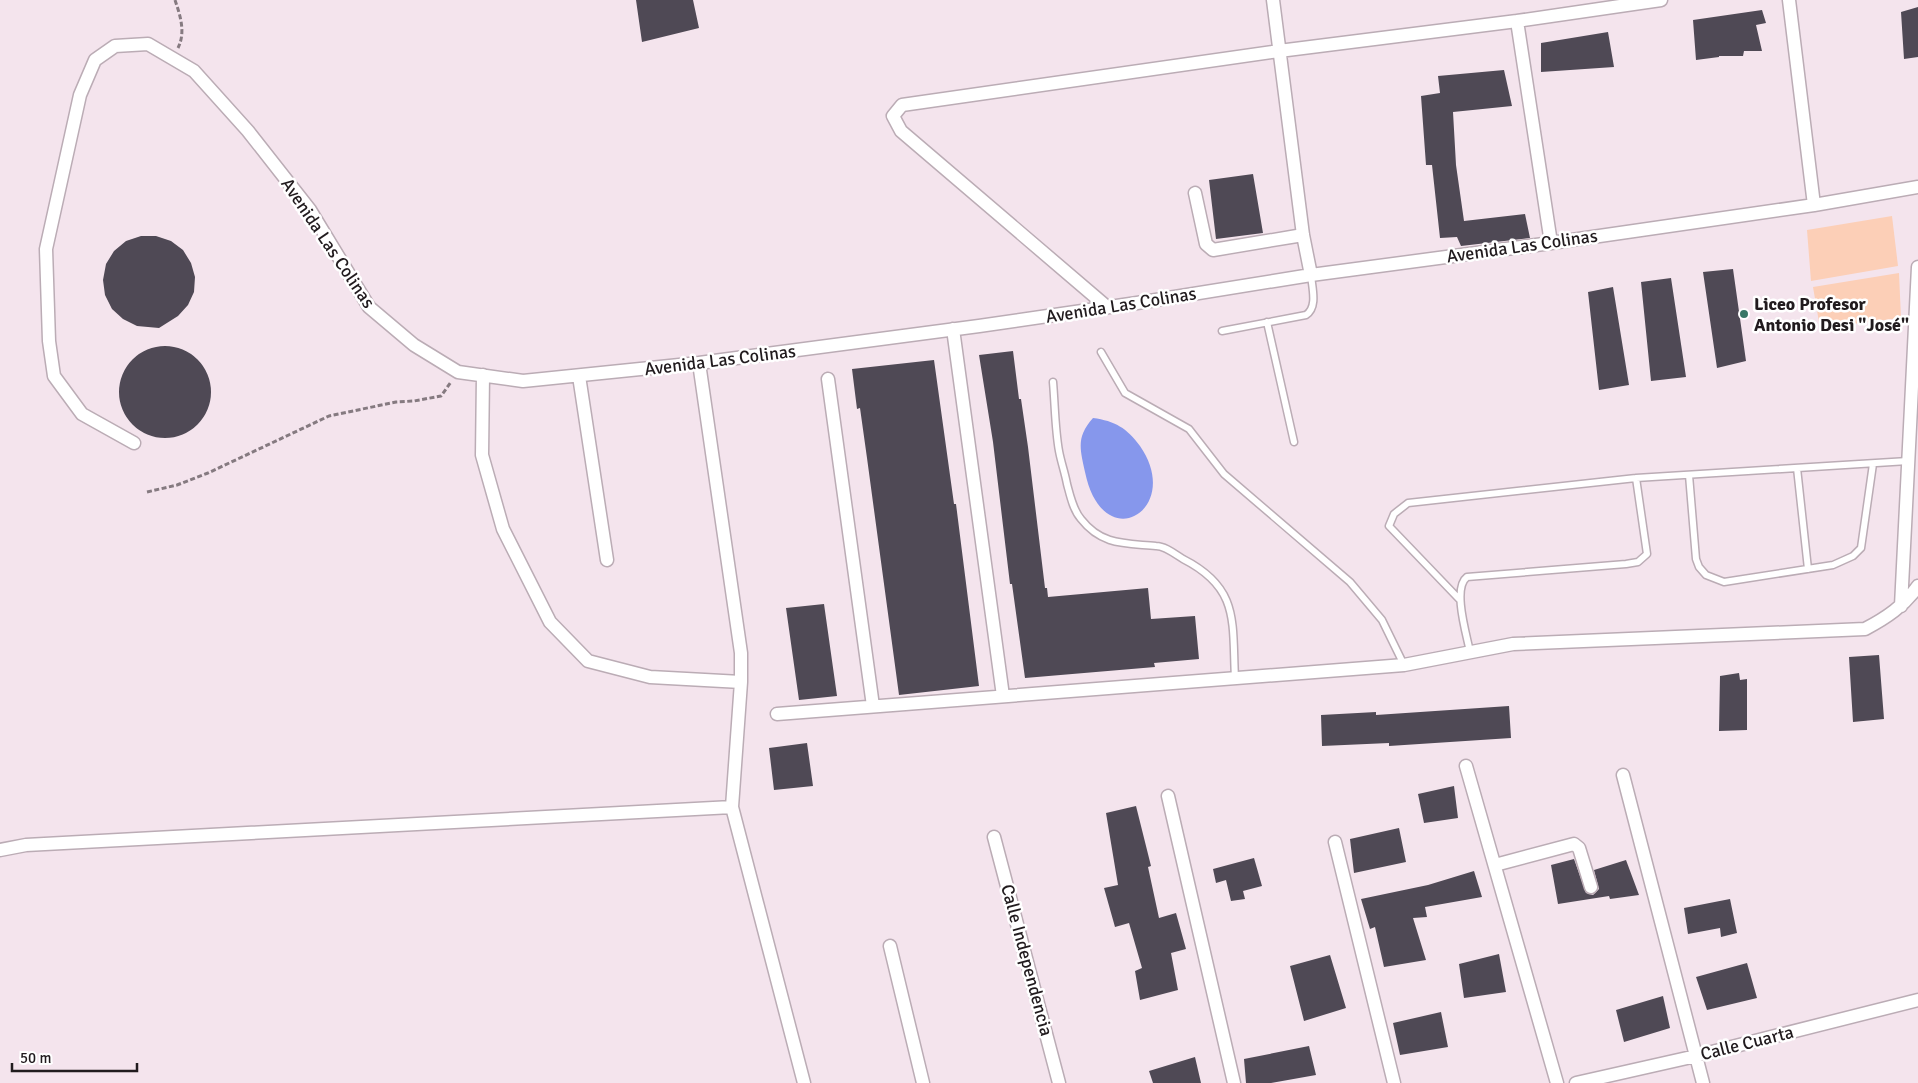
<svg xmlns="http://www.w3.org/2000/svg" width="1918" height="1083" font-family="Signika,sans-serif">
  <rect width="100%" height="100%" fill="#f4e4ed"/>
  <path fill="#fccfb7" d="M1892 216 1898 266 1811 281 1807 230Z
    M1899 273 1901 318 1820 328 1813 287Z"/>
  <path fill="#8697ec" d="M1093 418C1115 421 1127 428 1140 446 1184 509 1103 559 1085 472 1080 449 1076 437 1093 418Z"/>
  <path fill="#4f4955" d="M636 0H693L699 28 642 42Z
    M1918 7V57L1904 59 1901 12Z
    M1762 10 1766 23 1756 25 1762 51H1744L1743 56H1719V57L1696 60 1693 20Z
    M1608 32 1614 67 1541 72V43Z
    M1504 70 1512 106 1453 112 1456 165 1464 221 1525 214 1530 238 1461 246 1457 237 1440 238 1432 165H1426L1421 96 1440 93 1438 76Z
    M1253 174 1263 233 1216 239 1209 180Z
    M141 236H156L171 241 183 250 191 263 195 277 194 292 188 305 178 316 159 328 137 326 123 319 112 309 105 295 103 280 106 264 114 251 126 241Z
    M1733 269 1746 361 1717 368 1703 272Z
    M1671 278 1686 377 1651 381 1641 282Z
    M1613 287 1629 385 1599 390 1588 292Z
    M119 392a46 46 0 1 1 92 0a46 46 0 1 1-92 0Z
    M1013 351 1019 399H1021L1028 447 1045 588H1047L1048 597 1148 588 1151 619 1195 616 1199 659 1154 663 1155 667 1025 678 1012 584H1010L993 442 979 355Z
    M934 360 954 504H956L979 686 899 695 867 458 860 408 857 409 852 369Z
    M824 604 837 696 799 700 786 608Z
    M1879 655 1884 719 1853 722 1849 657Z
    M1739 673 1740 680 1747 679V730L1719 731 1720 676Z
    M1509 706 1511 738 1389 746V743L1322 746 1321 715 1376 712V715Z
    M807 743 813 786 774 790 769 748Z
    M1454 786 1458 818 1424 823 1418 794Z
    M1136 806 1151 866 1148 867 1159 918 1176 913 1186 949 1171 953 1178 990 1140 1000 1135 971 1142 968 1129 923 1115 927 1104 888 1118 885 1106 813Z
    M1399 828 1406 862 1354 873 1350 839Z
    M1254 858 1262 886 1243 891 1245 899 1231 901 1226 880 1216 883 1213 869Z
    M1574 859 1586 893 1593 895 1599 889 1594 870 1626 860 1639 895 1610 899 1609 896 1558 904 1551 865Z
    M1474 871 1482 897 1425 907 1427 917 1413 918 1426 960 1384 967 1375 927 1370 929 1361 899 1428 885Z
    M1730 899 1737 933 1721 937 1720 928 1688 934 1684 908Z
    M1499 954 1506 992 1464 998 1459 964Z
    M1330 955 1346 1008 1304 1021 1290 966Z
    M1747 963 1757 998 1707 1010 1696 977Z
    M1663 996 1670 1028 1624 1042 1616 1010Z
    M1441 1012 1448 1047 1400 1055 1393 1023Z
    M1309 1046 1316 1075 1271 1083H1246L1244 1059Z
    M1195 1057 1201 1083H1153L1149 1071Z"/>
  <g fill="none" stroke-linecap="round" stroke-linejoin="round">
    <g stroke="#bbacb5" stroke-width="9">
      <path id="lane" d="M1267 322 1294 442
        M1222 331 1306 315C1318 307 1312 288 1311 275
        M1101 352 1125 393 1189 429 1224 474 1350 582 1382 620 1404 665
        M1053 382C1055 405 1055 429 1059 451 1061 462 1065 473 1067 484 1070 495 1073 510 1081 519 1102 546 1126 543 1156 546 1165 546 1175 554 1183 559 1240 588 1232 622 1235 678
        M1797 468 1808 569
        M1689 475 1696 559 1699 567 1706 575 1724 582 1833 565 1853 556 1861 548 1873 464
        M1460 600 1389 526 1394 514 1408 503 1636 478 1908 461
        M1470 652C1467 636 1452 588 1467 577L1626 564 1638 562 1647 554 1636 478"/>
    </g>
    <g stroke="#bbacb5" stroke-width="15">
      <path id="street" d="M1273 0 1303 235 1311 275
        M1789 0 1814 205
        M1517 21 1551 243
        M1195 193 1206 244 1213 250 1303 235
        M1107 307 901 131 893 116 902 105 1279 51 1517 21 1661 0
        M953 329 1003 696
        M699 363 741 653V682L732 807 804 1083
        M483 375 482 455 503 529 550 622 588 661 650 677 741 682
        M579 376 607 560
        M828 379 873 706
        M134 443 82 414 54 376 49 341 46 249 80 95 95 60 115 46 148 44 194 71 248 131 310 210 369 307 414 345 458 372 523 381 699 363 979 326 1137 303 1311 275 1551 243 1814 205 1918 187
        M1901 606 1918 267
        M777 714 1404 665 1513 644 1865 629C1886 618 1904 606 1918 586
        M1466 766 1557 1083
        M1623 775 1703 1083
        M1168 796 1234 1083
        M994 837 1059 1083
        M1335 842 1394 1083
        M0 850 26 845 732 807
        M1495 865 1574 844 1579 848 1591 887
        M890 946 923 1083
        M1576 1083 1696 1056 1918 1000"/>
    </g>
    <path stroke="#857a80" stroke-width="3" stroke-dasharray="5 2.5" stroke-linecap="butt" d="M175 0C180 15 186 32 178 48
      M147 492 177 485 208 473 329 416 396 402 414 401 441 396 451 382"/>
    <use href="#lane" stroke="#fff" stroke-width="6"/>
    <use href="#street" stroke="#fff" stroke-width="12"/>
  </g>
  <circle fill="#387766" stroke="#fff" stroke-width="2" cx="1744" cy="314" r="5"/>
  <g text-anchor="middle" stroke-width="5" stroke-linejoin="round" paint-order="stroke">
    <g font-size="18" fill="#211b1e" stroke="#fff">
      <text transform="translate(328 243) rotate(56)" y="6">Avenida Las Colinas</text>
      <text transform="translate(1522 246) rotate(-8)" y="6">Avenida Las Colinas</text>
      <text transform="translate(1121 305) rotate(-9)" y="6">Avenida Las Colinas</text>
      <text transform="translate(720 360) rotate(-7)" y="6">Avenida Las Colinas</text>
      <text transform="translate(1027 960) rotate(75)" y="6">Calle Independencia</text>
      <text transform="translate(1747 1043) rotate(-14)" y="6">Calle Cuarta</text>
    </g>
    <g font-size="18" font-weight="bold" fill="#211b1e" stroke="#fff" text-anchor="start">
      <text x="1754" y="310">Liceo Profesor<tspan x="1754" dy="21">Antonio Desi "José"</tspan></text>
    </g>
  </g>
  <path d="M12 1063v8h125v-8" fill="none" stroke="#211b1e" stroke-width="2.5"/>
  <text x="20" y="1063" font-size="15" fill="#211b1e" stroke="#ffffff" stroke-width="4" paint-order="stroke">50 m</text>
</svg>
